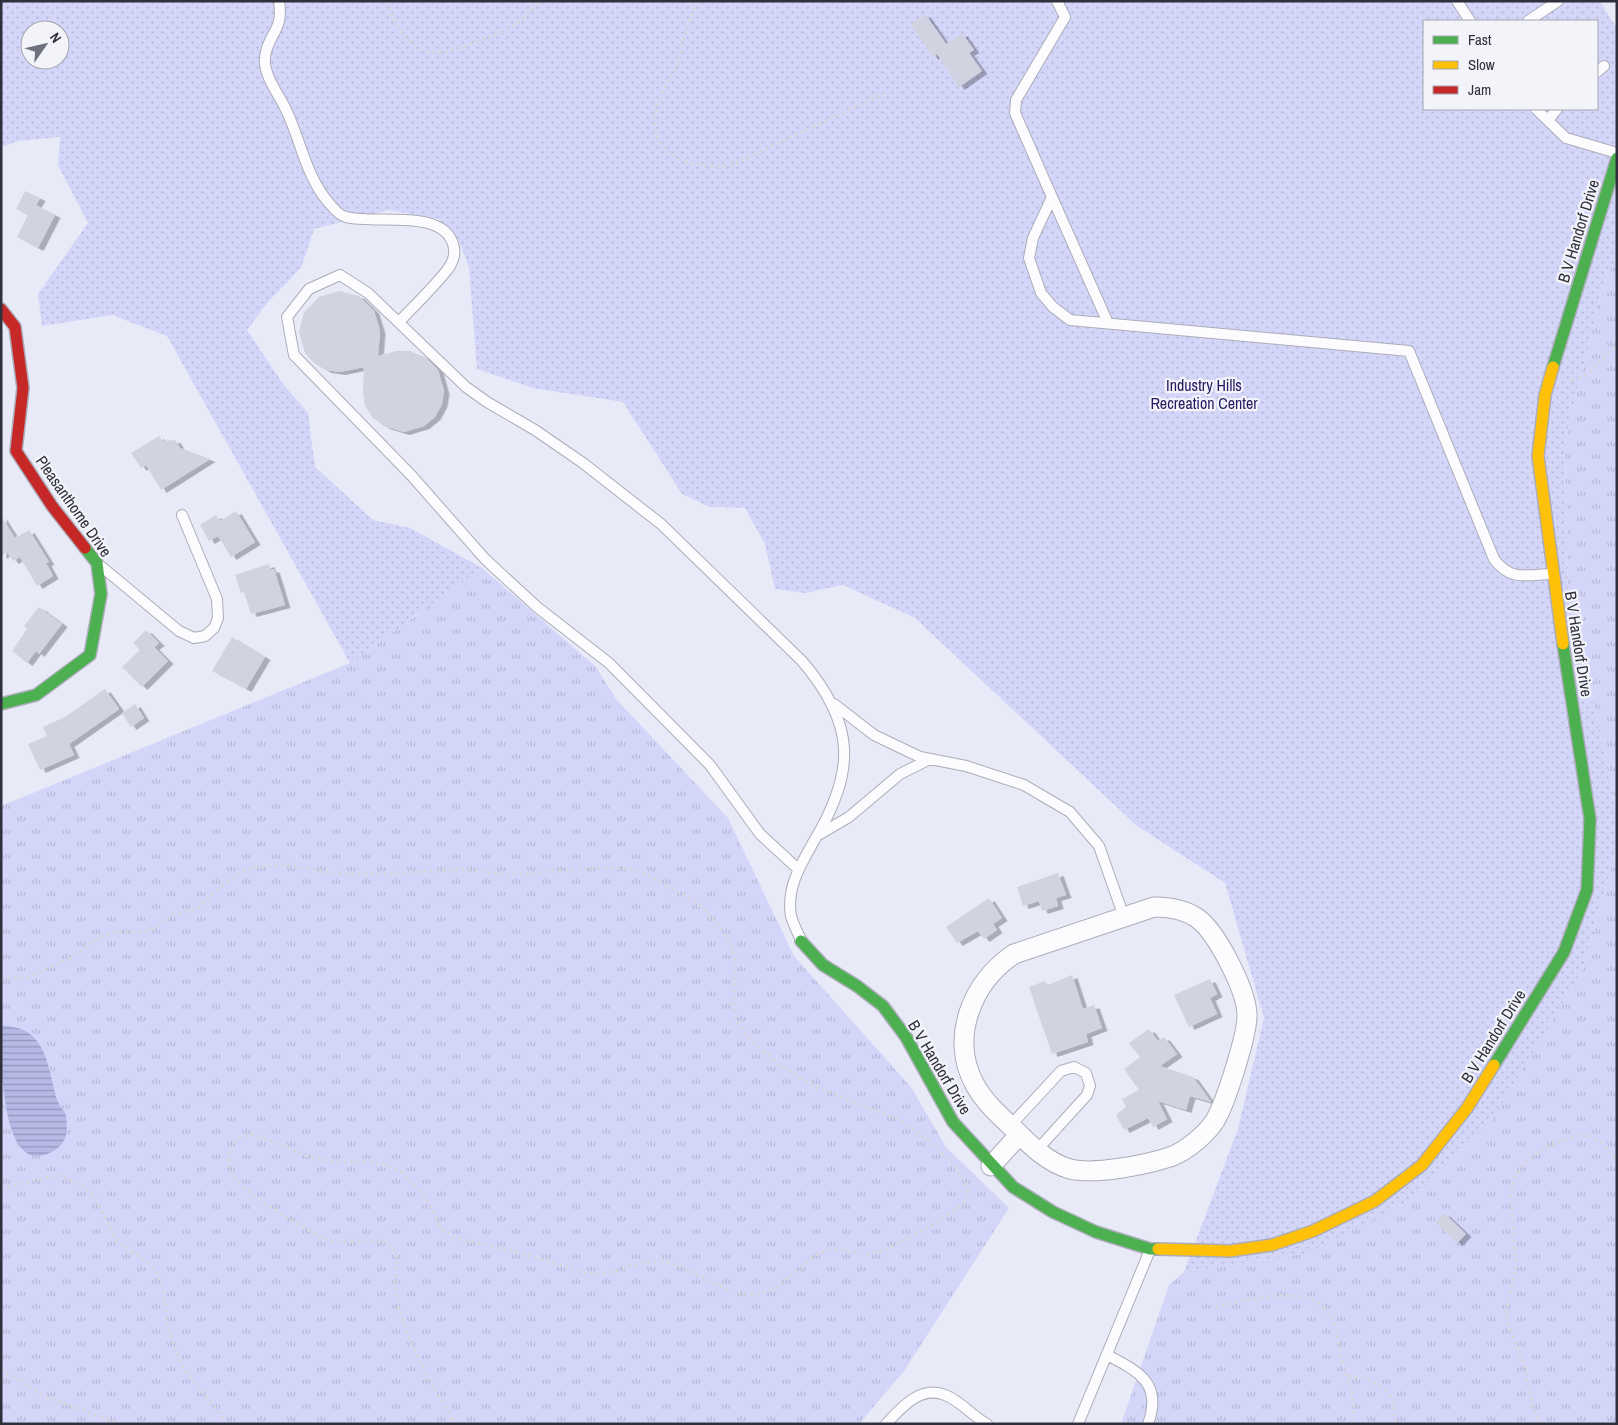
<svg xmlns="http://www.w3.org/2000/svg" width="1618" height="1425" font-family="'Archivo Narrow',sans-serif">
  <defs>
    <pattern id="grass-tufts" width="24" height="20" patternUnits="userSpaceOnUse" patternTransform="scale(1.25)"><rect width="24" height="20" fill="#d4d6f9"/><path d="M3 7l-1-3M5 7V3M7 7l1-3M15 17l-1-3M17 17v-4M19 17l1-3" fill="none" stroke="#b6b8d6"/></pattern>
    <pattern id="park-dots" width="8" height="8" patternUnits="userSpaceOnUse" patternTransform="scale(1.25)"><rect width="8" height="8" fill="#d4d6f9"/><path d="M2 2h.1M6 6h.1" fill="none" stroke="#b6b8d6" stroke-width="1.8" stroke-linecap="round"/></pattern>
    <pattern id="water-rules" width="6" height="5" patternUnits="userSpaceOnUse" patternTransform="scale(1.25)"><rect width="6" height="5" fill="#b6b8e6"/><path d="M0 2.5h6" fill="none" stroke="#9496bc"/></pattern>
    <filter id="shadow"><feDropShadow dx="5.5" dy="3" stdDeviation="0" flood-color="#0004"/></filter>
  </defs>
  <rect width="100%" height="100%" fill="#e8eaf8"/>
  <path fill="url(#grass-tufts)" d="M1617 256V808L1568 596 1565 440 1604 282Z
    M482 568 596 667 616 699 728 818 794 956 911 1087 946 1147 1009 1208 904 1371 859 1424H1V806L350 663Z
    M1617 847V1424H1121L1169 1285 1184 1272 1308 1253 1582 971Z"/>
  <path fill="url(#park-dots)" fill-rule="evenodd" d="M1 1H1600L1617 29V256L1604 282 1565 440 1568 596 1617 808V847L1582 971 1491 1122 1410 1200 1308 1253 1184 1272 1238 1129 1264 1018 1225 883 1136 825 915 618 843 585 805 593 775 589 765 544 745 508 710 507 682 494 623 402 533 388 477 369 469 267 458 239 439 219 389 210 314 229 301 268 268 302 247 330 283 384 308 413 315 467 373 520 410 528 482 568 350 663 167 336 112 315 42 326 38 294 88 223 58 165 60 137 18 141 1 147ZM1424 21H1597V109H1424ZM30 30H60V60H30Z"/>
  <path fill="url(#water-rules)" d="M1 1025C10 1026 23 1028 30 1034 49 1049 50 1078 57 1100 60 1106 64 1110 66 1116 67 1121 67 1130 66 1135 64 1145 54 1152 44 1155 0 1168 1 1056 1 1025Z"/>
  <path fill="#d2d3e0" filter="url(#shadow)" d="M925 14 946 44 962 33 974 50 969 53 982 71 959 87 937 54 933 57 911 24Z
    M25 191 40 198 36 205 55 215 38 248 17 237 28 215 16 209Z
    M339 291 359 296 374 311 380 331 378 356 396 351H410L425 357 438 370 444 391 442 404 435 417 424 426 404 432 384 426 373 418 365 406 363 392 364 367 340 372 326 370 314 363 305 353 299 332 304 312 319 297Z
    M159 436 162 441 175 440 180 448 210 459 161 490 146 465 141 468 131 453Z
    M236 511 255 542 231 557 218 536 209 541 200 525 216 515 220 521Z
    M1 516 15 538 29 530 49 562 46 563 53 576 37 586 20 557 13 561 7 552 1 556Z
    M269 564 271 570 274 569 285 605 251 614 244 592 241 593 235 575Z
    M39 607 62 624 39 654 36 651 27 663 12 651 27 629 24 626Z
    M146 630 159 643 154 647 168 661 142 687 122 667 140 650 133 643Z
    M232 637 265 657 246 689 212 671Z
    M105 689 119 709 69 744 74 755 40 770 28 744 47 736 43 727 65 717Z
    M135 704 144 718 131 727 122 713Z
    M1058 873 1066 895 1056 898 1058 906 1042 911 1039 901 1023 906 1017 887Z
    M989 898 1002 918 993 924 997 930 984 939 978 931 957 943 946 927Z
    M1072 975 1083 1009 1094 1005 1102 1028 1086 1034 1088 1042 1052 1054 1029 987 1045 981 1048 985Z
    M1210 979 1217 994 1210 998 1217 1014 1189 1027 1174 995Z
    M1149 1029 1158 1041 1164 1037 1177 1054 1160 1066 1193 1077 1211 1102 1190 1096 1186 1110 1158 1101 1167 1119 1153 1127 1148 1118 1124 1130 1116 1115 1126 1107 1122 1099 1139 1090 1124 1069 1140 1057 1129 1043Z
    M1444 1213 1466 1234 1457 1243 1435 1222Z"/>
  <g fill="none" stroke-linecap="round" stroke-linejoin="round">
    <g stroke="#acadb9" stroke-width="12">
      <path id="lane" d="M279 1C284 33 267 33 265 58 263 76 281 97 288 114 301 143 307 178 329 203 333 208 340 216 346 217 376 225 442 208 453 244 456 253 453 262 448 269 433 288 415 305 399 322
        M1057 1 1065 17 1016 100 1015 113 1052 197 1033 238 1029 258 1041 293 1053 307 1070 320 1409 351 1494 559C1510 581 1526 575 1551 574
        M1457 1 1470 21
        M1528 21 1558 1
        M1597 72 1604 66
        M1536 109 1566 138 1617 153
        M1548 120 1557 109
        M1052 197 1108 323
        M102 567 179 631 194 638 205 636 214 628 218 618 217 599 182 515
        M834 704 874 735 920 757 966 766 1024 785 1070 812 1099 846 1124 917
        M820 834 849 817 900 774 930 759
        M798 869 760 834 710 765 609 663 537 607 485 559 411 475 294 355 287 317 309 289 340 275 368 293 466 387 487 402 535 430 583 463 661 524 802 661C856 724 856 771 814 841 801 864 786 888 791 916 793 924 798 933 801 940
        M1010 1126 1061 1071 1074 1067 1086 1073 1090 1086 1087 1095 1037 1150
        M1107 1355C1138 1371 1163 1383 1148 1424
        M886 1424C901 1408 920 1385 945 1395 961 1401 972 1416 987 1424
        M1078 1424 1150 1250"/>
    </g>
    <g stroke="#acadb9" stroke-width="21">
      <path id="street" d="M1154 907C1170 907 1184 909 1197 918 1217 932 1246 990 1247 1014 1248 1033 1227 1097 1218 1115 1211 1131 1187 1151 1170 1157 1145 1165 1095 1175 1070 1169 1048 1163 1030 1145 1015 1130 1000 1116 985 1103 975 1085 949 1038 972 982 1014 954Z
        M991 1166 1019 1135"/>
    </g>
    <g stroke="#acadb9" stroke-width="14">
      <path id="fast" d="M1553 367 1617 158
        M1 704 36 695 90 655 101 594 97 563 85 548
        M801 941 823 965 857 986 883 1006 906 1037 953 1122 1013 1187 1053 1212 1096 1232 1150 1249H1158
        M1494 1065 1564 952 1587 890 1590 819 1563 644"/>
    </g>
    <g stroke="#acadb9" stroke-width="14">
      <path id="slow" d="M1553 367 1545 395 1538 456 1563 644
        M1158 1249 1230 1251 1272 1245 1313 1231 1375 1201 1422 1165 1467 1108 1494 1065"/>
    </g>
    <g stroke="#acadb9" stroke-width="14">
      <path id="jam" d="M1 309 15 327 23 388 16 451 52 506 85 548"/>
    </g>
    <path stroke="#d7d7db" stroke-width="3" stroke-dasharray="2.5 4" stroke-linecap="butt" d="M389 1C391 27 417 58 445 52 456 50 504 32 514 26 523 20 531 10 538 1
      M697 1C692 16 686 30 682 45 680 49 681 55 679 60 674 75 662 89 657 105 644 156 691 170 732 165L889 91
      M1572 380 1589 373 1617 343
      M1 979 25 978 69 959 103 935 117 932 149 931 174 914 197 909 226 882 240 872 256 867 289 865 333 873 378 874 464 869 509 875 579 869 628 868 651 877 698 903 720 927 733 949 736 962 733 1006 738 1024 752 1041 778 1064 811 1085 898 1119 915 1131 931 1142 958 1170 968 1190 967 1199 958 1208 938 1222 890 1248 867 1254 833 1249 817 1254 775 1289 756 1294H742L724 1288 677 1265 662 1261 645 1262 605 1274 585 1273 518 1252 455 1238 442 1229 423 1194 401 1172 386 1165 366 1161 336 1162 313 1158 252 1134 239 1138C235 1143 231 1148 229 1154 220 1188 300 1222 323 1239 343 1246 376 1236 387 1243 405 1254 393 1272 395 1288 403 1338 430 1381 455 1424
      M1 1188 58 1175 81 1185 94 1196 117 1241 145 1260 158 1275 163 1287 168 1328 183 1367 228 1424
      M1216 1307C1247 1300 1311 1281 1331 1316 1338 1328 1338 1347 1342 1361 1348 1383 1358 1400 1351 1424
      M1 1370 44 1396 121 1424
      M1349 1376C1367 1378 1387 1384 1393 1404 1395 1410 1395 1418 1396 1424
      M1541 1424 1533 1407 1525 1368 1508 1323 1506 1311 1516 1267 1511 1196 1513 1179 1524 1164 1543 1148 1575 1136 1588 1135 1602 1143 1617 1160"/>
    <use href="#lane" stroke="#fcfcfe" stroke-width="10"/>
    <use href="#street" stroke="#fcfcfe" stroke-width="19"/>
    <use href="#fast" stroke="#4caf50" stroke-width="11"/>
    <use href="#slow" stroke="#ffc107" stroke-width="11"/>
    <use href="#jam" stroke="#c62828" stroke-width="11"/>
  </g>
  <g text-anchor="middle" stroke-width="4.5" stroke-linejoin="round" paint-order="stroke">
    <g font-size="16" fill="#2f303c" stroke="#f3f3fa">
      <text transform="translate(1578 231) rotate(-73)" y="6">B V Handorf Drive</text>
      <text transform="translate(74 506) rotate(55)" y="6">Pleasanthome Drive</text>
      <text transform="translate(1579 644) rotate(81)" y="6">B V Handorf Drive</text>
      <text transform="translate(1493 1036) rotate(-58)" y="6">B V Handorf Drive</text>
      <text transform="translate(940 1067) rotate(59)" y="6">B V Handorf Drive</text>
    </g>
    <g font-size="16" fill="#241b60" stroke="#f3f3fa">
      <text x="1204" y="391">Industry Hills<tspan x="1204" dy="18">Recreation Center</tspan></text>
    </g>
  </g>
  <rect width="1618" height="1425" fill="none" stroke="#2f303c" stroke-width="5"/>
  <rect x="1423" y="20" width="175" height="90" fill="#f3f3fa" stroke="#a5a5ae"/>
  <rect x="1433" y="36" width="25" height="8" fill="#4caf50" stroke="#a5a5ae"/>
  <text x="1468" y="45" font-size="15" fill="#2f303c">Fast</text>
  <rect x="1433" y="61" width="25" height="8" fill="#ffc107" stroke="#a5a5ae"/>
  <text x="1468" y="70" font-size="15" fill="#2f303c">Slow</text>
  <rect x="1433" y="86" width="25" height="8" fill="#c62828" stroke="#a5a5ae"/>
  <text x="1468" y="95" font-size="15" fill="#2f303c">Jam</text>
  <g transform="translate(45 45) rotate(56)"><circle r="24" fill="#f3f3fa" stroke="#a5a5ae"/>
  <path d="M0-4L9 19L0 12L-9 19Z" fill="#70717e"/>
  <text y="-8" font-size="14" font-weight="bold" text-anchor="middle" fill="#2f303c">N</text>
  </g>
</svg>
